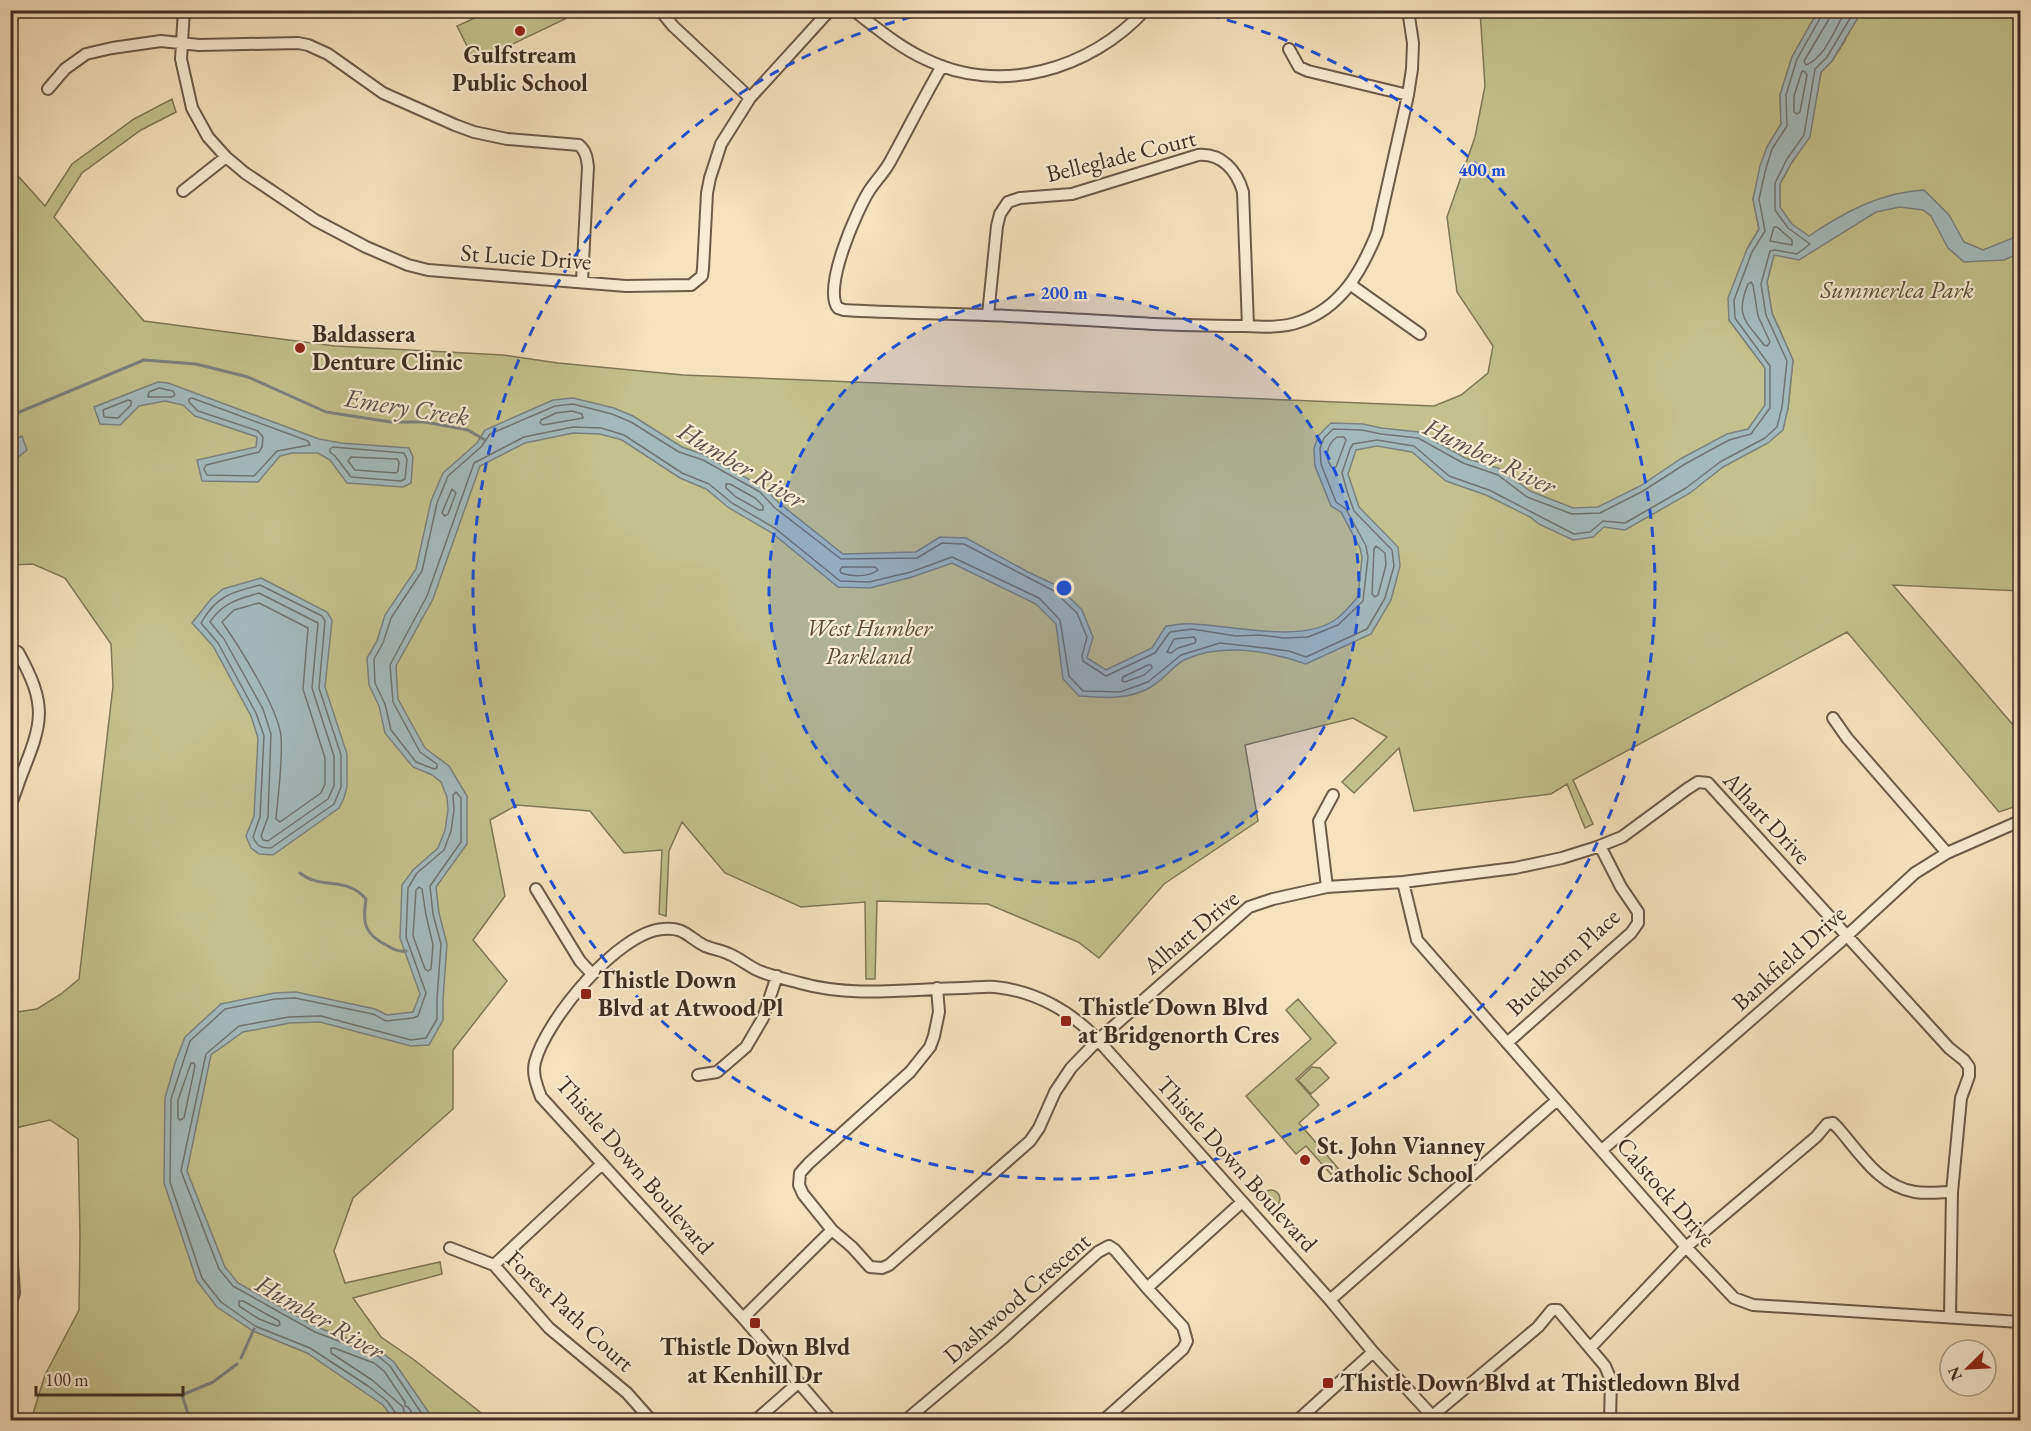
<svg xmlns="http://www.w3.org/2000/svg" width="2031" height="1431" font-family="'EB Garamond',serif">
  <rect width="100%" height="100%" fill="#f6e2bd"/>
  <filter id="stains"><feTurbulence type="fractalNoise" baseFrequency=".00333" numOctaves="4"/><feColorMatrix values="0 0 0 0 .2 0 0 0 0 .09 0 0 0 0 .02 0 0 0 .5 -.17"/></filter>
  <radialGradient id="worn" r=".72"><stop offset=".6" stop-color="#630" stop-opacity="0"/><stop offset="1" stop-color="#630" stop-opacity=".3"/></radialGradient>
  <path fill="#c3c18d" stroke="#817758" stroke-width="1.5" d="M490 11H561L565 19 475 62 457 26Z
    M1480 11H1818L1792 57 1780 95 1781 124 1767 147 1753 199 1759 229 1747 249 1729 320 1765 368V405L1785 418 1788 408 1793 360 1772 313 1767 282 1774 255 1780 207V184L1792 162 1809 137 1821 72 1832 61 1845 41 1856 11H2020V591L1893 585 2020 733V805L1999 812 1847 632 1573 780 1593 824 1585 828 1567 784 1551 794 1414 811 1399 748 1354 793 1342 782 1387 737 1353 718 1245 745 1258 821 1164 884 1099 958 1078 942 988 904 877 901 875 979H866L865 902 801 907 725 873 682 822 669 851 666 916 659 914 662 850 624 853 590 811 517 805 490 820 505 896 473 940 507 981 453 1050V1109L353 1198 334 1251 345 1283 440 1262 442 1274 353 1298 381 1337 413 1359 490 1420H31L45 1375 79 1310 80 1235 78 1139 50 1120 11 1129V1013L37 1009 61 994 79 979 113 686 111 644 65 578 33 564 11 565 10 167 45 206 72 164 134 119 172 99 176 112 141 130 82 173 54 217 144 321 335 346 503 355 558 363 683 375 1434 406 1461 395 1488 373 1493 346 1457 292 1447 217 1475 137 1485 86Z
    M1298 999 1336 1043 1296 1079 1319 1105 1299 1123 1343 1174 1336 1180 1306 1146 1296 1154 1246 1096 1311 1039 1286 1010Z
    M1312 1067 1320 1068 1329 1078 1311 1094 1298 1080Z
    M1262 1199a9 9 0 1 1 18 0a9 9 0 1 1-18 0Z"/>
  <path fill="#a3babd" stroke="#7b827f" stroke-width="1.5" d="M1818 11H1862L1832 61 1821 72 1810 137 1792 162 1780 184V207L1792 224 1809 236C1844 212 1882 192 1924 190L1949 215 1964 242 1983 250 2020 235V253L2004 260 1964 262 1948 248 1931 216 1923 210 1900 207 1876 212 1799 260 1774 255 1767 282 1772 313 1793 360 1788 408 1783 430 1768 443 1723 467 1690 493 1625 530 1604 527 1593 537 1573 540 1539 524 1530 517 1486 495 1446 481 1412 452 1377 446 1356 450 1348 474 1359 507 1398 547 1400 566 1391 600 1371 634 1306 664C1269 651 1221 642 1184 660 1172 667 1163 680 1151 687 1129 700 1105 698 1079 696L1063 679 1056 624 1036 604 952 563 912 577 870 588 838 587 772 533 729 508 706 489 680 478 622 440 600 434 573 433 525 443 480 466 433 599 396 666 398 699 425 748 449 766 467 796V844L436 887 439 913 447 944 443 999V1020L429 1045 411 1046 320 1022 290 1023 243 1032 211 1055 187 1171 225 1267 238 1283 317 1327 380 1351 394 1362 434 1420H394L383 1405 307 1353 253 1331 217 1307 197 1281 164 1183 165 1098 175 1063 185 1037 221 1004 274 993 296 992 375 1009 387 1015 413 1012 420 994 400 938 402 885 413 870 438 848 445 830 448 810 447 797 441 782 432 775 413 767 385 733 379 706 369 685 367 658 377 641 385 615 416 569 431 501 443 473 477 443 485 430 553 400 573 398 614 408 633 416 682 447 705 455 763 487 779 503 843 554 916 552 940 537 966 538 1028 572 1058 586 1082 610 1093 637 1087 658 1106 670 1152 648 1166 626C1175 625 1185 623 1194 624 1233 626 1301 643 1335 620 1344 614 1351 604 1358 597L1362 557 1360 548 1341 512 1331 506 1315 466 1314 448 1319 435 1331 423 1363 424 1381 428 1419 432 1465 458 1501 469 1530 491 1573 508 1598 507 1640 486 1682 458 1727 434 1748 429 1765 405V368L1729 320 1728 298 1747 249 1759 229 1753 199 1760 166 1767 147 1781 124 1780 95 1792 57Z
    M158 382 168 383 319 439 341 443 409 448 413 457 411 483 403 487 347 483 330 460 318 453H292L280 456 258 482 202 481 197 460 256 447 257 437 195 416 183 405 165 401 139 406 120 425 100 424 94 407Z
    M22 436 27 450 11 463V441Z
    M261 578 327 612 332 620 325 687 347 754V787L344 798 339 808 273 855 259 854 251 848 246 836 254 816 258 738 251 716 213 646 192 623 211 599 223 589Z"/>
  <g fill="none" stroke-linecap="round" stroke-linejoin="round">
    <path stroke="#717470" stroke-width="1.5" d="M1823 10 1822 15 1797 59 1786 95 1787 126 1772 149 1766 168 1759 199 1765 231 1752 252 1734 300 1735 318 1770 366V408L1751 434 1729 440 1685 464 1643 491 1600 513 1572 514 1527 497 1498 475 1463 463 1418 438 1381 434 1362 430 1333 429 1324 438 1320 448 1321 464 1336 502 1346 509 1366 546 1368 557 1363 601 1338 625 1308 637 1284 638 1260 635 1236 636 1192 629 1170 632 1155 653 1106 676 1083 661 1082 656 1087 637 1077 613 1054 591 964 544 942 543 917 558 841 559 775 508 760 492 703 460 679 452 631 422 612 414 573 404 555 406 490 434 481 447 448 476 437 503 422 571 391 618 383 643 374 659 375 683 385 704 391 730 416 762 434 769 437 768V764L420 752 393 702 390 665 427 596 474 463 524 437 573 427 601 428 624 435 682 473 709 484 732 503 776 529 840 581 869 582 911 572 952 557 1039 598 1060 620 1069 676 1083 691 1120 692 1148 682 1181 655 1220 643 1265 648 1289 651 1306 657 1367 629 1385 598 1394 566 1392 550 1354 511 1347 491 1342 473 1350 449 1353 444 1377 440 1414 446 1449 476 1489 490 1574 534 1590 532 1603 521 1625 523 1686 488 1720 462 1765 438 1777 427 1782 407 1787 361 1766 315 1761 284 1770 251 1775 250 1797 254 1810 244 1788 228 1775 210V183L1787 159 1804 135 1815 69 1827 57 1855 10
      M1830 10 1829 19 1804 61 1806 65C1826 57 1835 28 1846 10
      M1802 71 1805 72 1807 75 1800 112 1797 114 1794 112V96Z
      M1774 227H1777L1792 240V245L1770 241Z
      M1751 282 1753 285 1758 316 1770 342 1767 346 1764 345C1745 320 1735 316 1748 284Z
      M159 388 173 391 175 395 172 397H148L149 392Z
      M192 398 308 441 310 445 277 451 254 476 207 475 204 469 206 465 259 452 262 447 263 437 258 431 198 411 189 402V399Z
      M128 400 131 401V405L118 418 104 417 103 410Z
      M572 411 582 414 583 418 543 425 540 423 541 420 556 413Z
      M1337 437H1344L1346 440 1336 467 1333 469C1324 459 1326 445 1337 437Z
      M333 447 404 453 407 459 405 479 401 481 351 477 335 456 330 452V449Z
      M351 457 397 459 399 462 398 471 396 473 355 470 348 461Z
      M730 484 755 498 763 506V510H759L736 497 726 488V484Z
      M452 489 456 493 448 514 445 516 442 513Z
      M1376 546 1385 553 1386 565 1378 595 1375 597 1372 594 1374 549Z
      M842 567H875L878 570C869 577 852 577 841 573L840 570Z
      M260 585 322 616 325 621 319 688 341 755V787L334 804 271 848C260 848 257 846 253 837L260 817 264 736 256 713 218 643 201 623C216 596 232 592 260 585Z
      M259 593 318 623 312 688 334 756V786L328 799 268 841 263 840 261 836 268 817 271 734 263 709 224 639 210 622C222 603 238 599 259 593Z
      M259 603 308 628 303 689 325 758V784L321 793 280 822 276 819C278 793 283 762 281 736 278 708 239 646 222 622L234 610Z
      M1194 637 1196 640 1195 643 1178 648 1171 653 1167 652 1174 639Z
      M1148 665H1151L1152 668 1144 675 1125 682 1122 681 1123 677Z
      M419 887 422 889 426 915 433 945 431 969 428 971 425 969 413 936 416 890Z
      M191 1063H194L195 1066 184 1118 180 1120 178 1118V1100Z
      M239 1301H243L279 1321 280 1325 277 1326 259 1319 239 1306Z
      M398 1420 397 1415 387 1401 368 1386 310 1348 255 1326 221 1302 202 1278 170 1182 171 1099 190 1041 225 1009 275 999 295 998 373 1014 386 1021 413 1018 418 1016 426 993 406 937 408 888 417 873 444 850 451 831 454 810 453 795 456 792 461 798V842L430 886 433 914 441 944 437 999V1019L426 1038 411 1040 321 1016 289 1017 239 1026 206 1054 181 1171 219 1269 233 1286 315 1332 378 1356 390 1366 426 1420
      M406 1420 403 1407 372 1380 331 1353V1348H334L374 1363 384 1371 405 1402V1406L408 1407 417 1420"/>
    <path stroke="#7b827f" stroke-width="3" d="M10 416 144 360 196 364 248 377 326 412 391 422H425L468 430 485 440
      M300 873C321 890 347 876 366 899 362 924 365 935 388 946 394 950 399 952 406 951
      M241 1358 254 1329
      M190 1420 182 1395 213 1382 237 1364"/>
    <g stroke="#6d5a49" stroke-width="14">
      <path id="minor" d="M184 10 181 59 192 108 208 137 226 157 245 173 315 220 366 247 408 265 428 270 626 286 691 285 702 276 703 269 707 193 710 178 721 144 750 98 830 10
        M660 10 673 26 750 98
        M853 10C877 28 899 47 925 59 1000 96 1090 70 1145 10
        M1289 49 1299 67 1308 71 1408 95
        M942 66C924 97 908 129 891 160 885 172 876 180 869 191 857 210 822 289 838 308L844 310C891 313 938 313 985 315 1041 317 1098 321 1154 324 1184 325 1214 326 1245 326 1263 327 1282 328 1299 322 1341 308 1361 272 1377 233L1408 95 1412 69 1413 43 1408 10
        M48 89 65 69 86 54 112 48 161 41 199 45 298 43 308 45 328 54 383 93 455 125 474 132 507 139 579 145C586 151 587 158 588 167L582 281
        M183 191 226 157
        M1351 285 1420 334
        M988 315 997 226 1000 214 1008 202 1020 198 1072 194 1198 155C1222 153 1237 171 1243 192L1248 326
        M10 650 18 652C49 708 42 723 20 779 17 788 14 797 10 806
        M1833 718 1847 738 1947 853
        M1403 882 1417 940 1686 1247 1734 1298 1753 1305 2020 1322
        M1327 887 1319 821 1333 795
        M536 889 580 961 592 974
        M937 988 939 1012 934 1036 930 1047 910 1072 809 1163 800 1173 799 1185 803 1194 832 1230 852 1247 870 1267 882 1268 889 1265 1030 1141 1039 1128 1055 1092 1071 1068 1098 1040 1249 907 1273 899 1327 887 1403 882 1515 868 1562 858 1597 847 1622 837 1687 789 1698 782 1708 783 1949 1048 1964 1060 1969 1067V1076L1961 1098 1952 1192 1950 1317
        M1507 1043 1631 933 1638 923V912L1621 887 1600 846
        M698 1075 717 1072 746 1047 763 1018 777 976
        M1602 1150 1839 943 1915 873 1947 853 2020 821
        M10 1233 14 1293 10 1306
        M450 1248 494 1265 549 1328 627 1393 651 1420
        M494 1265 602 1164
        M1147 1288 1242 1202
        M1330 1300 1556 1101
        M743 1318 832 1230
        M1591 1347 1686 1247 1816 1137 1827 1124 1833 1123 1838 1128C1860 1153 1879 1186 1915 1192 1927 1194 1940 1192 1952 1192
        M1432 1416 1538 1327 1552 1310H1558L1605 1366 1611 1380 1610 1420
        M756 1420 798 1383
        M831 1420 743 1318 541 1097C537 1086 532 1074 535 1062 546 1020 618 932 663 929 684 927 687 936 703 945 711 949 721 950 729 954 739 958 747 965 757 970 770 976 786 979 800 983 853 998 909 989 963 988 974 988 985 986 995 987 1035 991 1071 1011 1098 1040L1330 1300 1373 1352 1436 1420
        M906 1420 1002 1339 1098 1252 1109 1246 1115 1250 1147 1288 1183 1327 1187 1341 1183 1349 1104 1420
        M1298 1420 1373 1352"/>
    </g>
    <use href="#minor" stroke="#f9ecd4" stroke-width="10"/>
  </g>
  <circle cx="1064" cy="588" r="295" fill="#1d4ed8" fill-opacity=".12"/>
  <g fill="none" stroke="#1d4ed8" stroke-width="3" stroke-dasharray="10 8">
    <circle cx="1064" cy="588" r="295"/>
    <path d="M1192 11A591 591 0 1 1 936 11"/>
  </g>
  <g fill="#8f2418" stroke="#f9ecd4" stroke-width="2">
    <circle cx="520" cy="31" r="6"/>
    <circle cx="300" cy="348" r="6"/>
    <rect x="580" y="988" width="12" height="12" rx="3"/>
    <rect x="1060" y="1015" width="12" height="12" rx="3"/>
    <circle cx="1305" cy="1160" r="6"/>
    <rect x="749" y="1317" width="12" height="12" rx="3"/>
    <rect x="1322" y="1377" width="12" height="12" rx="3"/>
  </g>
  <g text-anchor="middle" stroke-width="4.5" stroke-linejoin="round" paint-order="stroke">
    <g font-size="24" font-weight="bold" fill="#3f2d22" stroke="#f9ecd4" text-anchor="start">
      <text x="520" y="63" text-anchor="middle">Gulfstream<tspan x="520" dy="28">Public School</tspan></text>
      <text x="312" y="342">Baldassera<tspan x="312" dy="28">Denture Clinic</tspan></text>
      <text x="598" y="988">Thistle Down<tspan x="598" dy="28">Blvd at Atwood Pl</tspan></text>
      <text x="1078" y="1015">Thistle Down Blvd<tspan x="1078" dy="28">at Bridgenorth Cres</tspan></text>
      <text x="1317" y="1154">St. John Vianney<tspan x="1317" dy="28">Catholic School</tspan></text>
      <text x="755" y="1355" text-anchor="middle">Thistle Down Blvd<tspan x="755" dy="28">at Kenhill Dr</tspan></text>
      <text x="1340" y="1391">Thistle Down Blvd at Thistledown Blvd</text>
    </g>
    <g font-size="24" fill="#3f2d22" stroke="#f9ecd4">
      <text transform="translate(1121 156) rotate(-14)" y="8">Belleglade Court</text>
      <text transform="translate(526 257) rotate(4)" y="8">St Lucie Drive</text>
      <text transform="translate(1767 818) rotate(47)" y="8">Alhart Drive</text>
      <text transform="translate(1191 932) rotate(-40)" y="8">Alhart Drive</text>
      <text transform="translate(1789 958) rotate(-42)" y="8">Bankfield Drive</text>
      <text transform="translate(1563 962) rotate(-43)" y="8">Buckhorn Place</text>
      <text transform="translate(1237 1164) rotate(48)" y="8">Thistle Down Boulevard</text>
      <text transform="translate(635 1165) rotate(49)" y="8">Thistle Down Boulevard</text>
      <text transform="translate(1666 1192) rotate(49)" y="8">Calstock Drive</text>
      <text transform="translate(1017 1298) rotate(-41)" y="8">Dashwood Crescent</text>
      <text transform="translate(570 1311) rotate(43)" y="8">Forest Path Court</text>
    </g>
    <g font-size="24" font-style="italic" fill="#594b37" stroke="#f9ecd4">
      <text x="1897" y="298">Summerlea Park</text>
      <text x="869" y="636">West Humber<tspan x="869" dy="28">Parkland</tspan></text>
    </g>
    <g font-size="26" font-style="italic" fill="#585049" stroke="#f9ecd4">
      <text transform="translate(407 407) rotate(9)" y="9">Emery Creek</text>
      <text transform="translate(1490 456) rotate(26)" y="9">Humber River</text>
      <text transform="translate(742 465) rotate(31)" y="9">Humber River</text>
      <text transform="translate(320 1317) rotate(30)" y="9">Humber River</text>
    </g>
  </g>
  <circle cx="1064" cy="588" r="9" fill="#1d4ed8" stroke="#f9ecd4" stroke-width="3"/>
  <g font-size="18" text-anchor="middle" font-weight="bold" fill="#1d4ed8" stroke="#f9ecd4" stroke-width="4.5" stroke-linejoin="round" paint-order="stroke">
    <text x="1482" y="176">400 m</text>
    <text x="1064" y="299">200 m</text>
  </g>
  <rect width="2031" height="1431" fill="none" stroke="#f6e2bd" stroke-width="36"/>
  <rect x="12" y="12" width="2007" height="1407" fill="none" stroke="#3f2d22" stroke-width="3"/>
  <rect x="18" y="18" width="1995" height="1395" fill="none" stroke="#3f2d22" stroke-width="1.5"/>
  <g transform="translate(1968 1368) rotate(246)"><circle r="28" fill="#f9ecd4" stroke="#afa08d" stroke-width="1.5"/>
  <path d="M0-4.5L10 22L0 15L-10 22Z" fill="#8f2418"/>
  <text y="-9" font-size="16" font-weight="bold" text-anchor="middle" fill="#3f2d22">N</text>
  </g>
  <path d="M36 1386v9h147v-9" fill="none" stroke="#3f2d22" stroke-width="3"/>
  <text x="45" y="1386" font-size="18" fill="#3f2d22" stroke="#f9ecd4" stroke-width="4.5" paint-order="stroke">100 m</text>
  <rect width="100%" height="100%" filter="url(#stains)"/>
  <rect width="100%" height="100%" fill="url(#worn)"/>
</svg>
